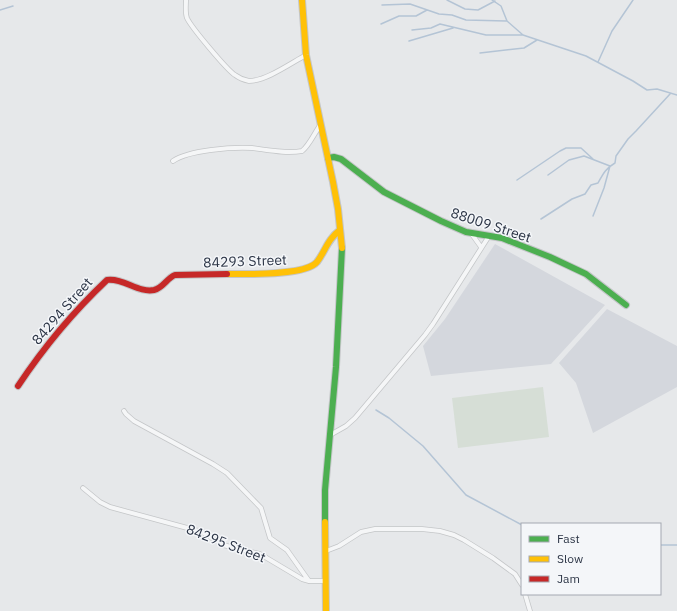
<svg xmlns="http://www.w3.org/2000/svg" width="677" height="611" font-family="'IBM Plex Sans',sans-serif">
  <rect width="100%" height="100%" fill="#e6e8ea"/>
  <path fill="#d4d7dd" d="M495 244 605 305 551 364 431 376 423 346 445 319Z
    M607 309 677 346V387L593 433 576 383 559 363Z"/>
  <path fill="#d6ded6" d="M543 387 549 437 458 448 452 398Z"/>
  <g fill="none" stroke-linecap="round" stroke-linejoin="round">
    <path stroke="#b4c4d5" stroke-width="1.5" d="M447 0 465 9 478 10 495 1
      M492 0 501 6 507 21 523 35 586 56 633 81 647 90 657 89 677 95
      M382 5 410 4 439 14 452 15 466 20 506 21
      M0 10 13 6
      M381 24 399 16H416L427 10
      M412 30 431 28 440 24 486 35H522
      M409 41 453 28
      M480 53 524 48 537 40
      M598 62 612 31 633 0
      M548 175 569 160 584 156 610 166 604 188 593 216
      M517 180 560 151 566 148H581L593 159
      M541 219 572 199 585 194 591 185 598 183C603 174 606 168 615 163L616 156 628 139 636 131 670 94
      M376 410 389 418 423 446 466 495 522 525
      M660 545H677"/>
    <g stroke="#c4c6c8" stroke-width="5.5">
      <path id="street" d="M186 0C186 6 185 13 187 18 191 27 227 70 235 75 239 78 244 80 249 81 266 81 291 63 306 55
        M173 161C189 150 232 147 252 148 268 150 286 154 302 151 309 146 315 132 321 124
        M471 233 481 247
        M124 411 126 414 134 421 213 464 227 473 261 508 270 538 287 550 309 581
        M330 435 346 426 355 418 425 335 433 324 489 236
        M83 488 100 502 110 507 202 532 223 545 260 554 302 579 309 581H325
        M326 551 339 546 361 532 375 529H422L440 531 454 535 464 540 493 558 515 574 522 585
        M525 594 530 611"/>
    </g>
    <g stroke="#c4c6c8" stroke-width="8">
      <path id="fast" d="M328 158 334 157 341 159 384 192 441 221 466 232 502 238 550 257 586 274 626 305
        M325 522V490L336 367 342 248"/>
    </g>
    <g stroke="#c4c6c8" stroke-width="8">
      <path id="slow" d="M302 0 306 55 333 182 338 209 342 248
        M227 274C246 274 305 276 317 262 326 250 327 240 340 230
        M325 522 326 611"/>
    </g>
    <g stroke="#c4c6c8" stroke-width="8">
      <path id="jam" d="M18 386C44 347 73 312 107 280 124 278 138 293 154 290 163 288 167 278 175 275L227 274"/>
    </g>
    <use href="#street" stroke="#f5f6f7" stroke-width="4"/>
    <use href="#fast" stroke="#4caf50" stroke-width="6"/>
    <use href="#slow" stroke="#ffc107" stroke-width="6"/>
    <use href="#jam" stroke="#c62828" stroke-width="6"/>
  </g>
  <g text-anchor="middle" stroke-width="3" stroke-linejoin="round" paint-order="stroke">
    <g font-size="14" fill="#2b3445" stroke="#f4f6f9">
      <text transform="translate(491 225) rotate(18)" y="5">88009 Street</text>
      <text transform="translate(245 261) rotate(-2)" y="5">84293 Street</text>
      <text transform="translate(62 311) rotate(-49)" y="5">84294 Street</text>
      <text transform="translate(226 543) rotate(21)" y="5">84295 Street</text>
    </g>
  </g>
  <rect x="521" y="523" width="140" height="72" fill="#f4f6f9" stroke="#a4a8b1"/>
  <rect x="529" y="536" width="20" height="6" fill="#4caf50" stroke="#a4a8b1"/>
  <text x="557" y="543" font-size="12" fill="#2b3445">Fast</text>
  <rect x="529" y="556" width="20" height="6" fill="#ffc107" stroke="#a4a8b1"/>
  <text x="557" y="563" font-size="12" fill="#2b3445">Slow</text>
  <rect x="529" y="576" width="20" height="6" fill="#c62828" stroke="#a4a8b1"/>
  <text x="557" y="583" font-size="12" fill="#2b3445">Jam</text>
</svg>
